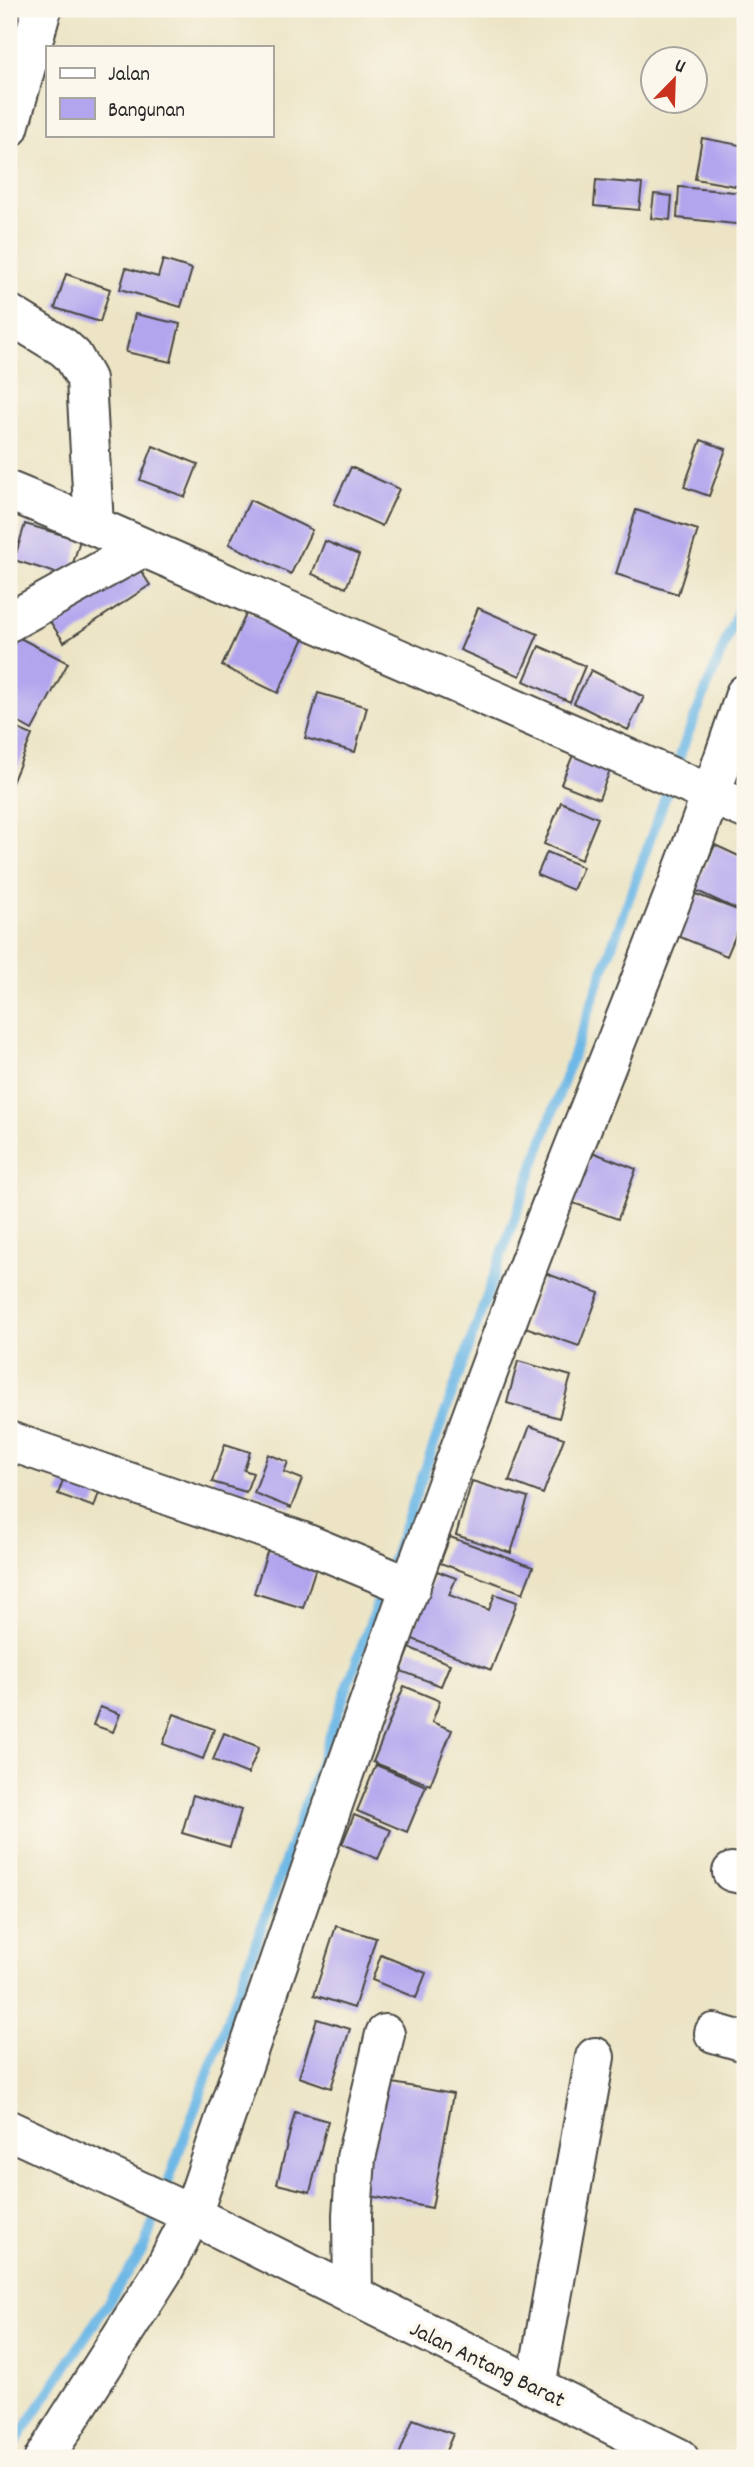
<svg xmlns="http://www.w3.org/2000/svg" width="754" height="2467" font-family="Dekko,sans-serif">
  <rect width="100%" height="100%" fill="#fbf7ec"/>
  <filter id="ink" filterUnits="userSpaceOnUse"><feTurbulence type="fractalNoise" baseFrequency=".0143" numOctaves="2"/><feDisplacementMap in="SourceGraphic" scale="14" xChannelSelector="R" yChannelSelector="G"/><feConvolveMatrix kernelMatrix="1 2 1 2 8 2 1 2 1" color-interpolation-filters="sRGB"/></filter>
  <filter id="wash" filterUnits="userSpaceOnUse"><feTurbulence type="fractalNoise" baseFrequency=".00686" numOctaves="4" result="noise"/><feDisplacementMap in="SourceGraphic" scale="28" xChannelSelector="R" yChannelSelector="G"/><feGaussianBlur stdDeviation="1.57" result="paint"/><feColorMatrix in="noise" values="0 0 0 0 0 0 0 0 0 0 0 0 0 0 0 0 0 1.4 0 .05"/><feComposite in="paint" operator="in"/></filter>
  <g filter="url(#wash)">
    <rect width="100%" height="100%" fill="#ece4c5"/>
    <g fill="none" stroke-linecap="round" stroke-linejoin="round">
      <path stroke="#6db8e6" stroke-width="10" d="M9 2452 143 2250 254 1948 686 739 745 594"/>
    </g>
    <g id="blocks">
      <path fill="#b2a5ee" d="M702 138 745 146 741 187 695 179Z
        M596 180 642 184 639 210 594 206Z
        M679 187 745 193V225L677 218Z
        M654 194 672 196 670 220 651 218Z
        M163 260 192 269 181 307 120 289 126 268 158 277Z
        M66 274 110 289 100 322 55 308Z
        M135 314 180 324 171 362 126 352Z
        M701 440 726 449 709 496 684 487Z
        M153 446 198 464 185 497 140 480Z
        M351 467 399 489 382 526 334 504Z
        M250 500 312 530 291 574 229 544Z
        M636 510 698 530 678 594 616 574Z
        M25 524 80 540 69 577 14 560Z
        M325 541 359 555 346 588 312 574Z
        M133 559 150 585 64 642 47 617Z
        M478 608 538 634 520 676 460 650Z
        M247 612 304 638 278 693 222 666Z
        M18 637 68 663 32 730 9 717V655Z
        M539 646 585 666 570 702 524 681Z
        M591 670 644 697 628 730 574 703Z
        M318 693 367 707 355 752 305 738Z
        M9 725 32 735 9 790Z
        M573 755 610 770 599 799 561 784Z
        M561 802 598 818 581 860 544 844Z
        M715 845 745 859V894L738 910 695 890Z
        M547 852 583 867 573 890 537 875Z
        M693 893 745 913 727 956 675 935Z
        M592 1152 636 1169 618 1219 573 1203Z
        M545 1273 599 1293 579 1346 525 1327Z
        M518 1361 571 1376 559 1418 507 1403Z
        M530 1426 564 1438 543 1494 509 1481Z
        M225 1444 250 1452 244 1470 253 1473 246 1492 212 1482Z
        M268 1454 288 1462 284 1472 302 1479 291 1508 254 1493Z
        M67 1469 103 1481 94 1507 58 1494Z
        M472 1481 528 1498 511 1553 456 1535Z
        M450 1537 533 1567 523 1593 440 1563Z
        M268 1549 317 1564 303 1608 254 1593Z
        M437 1571 456 1578 449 1595 489 1610 495 1594 517 1602 491 1670 410 1638Z
        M410 1648 450 1664 441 1686 401 1671Z
        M404 1686 440 1701 432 1722 452 1730 430 1785 373 1762Z
        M100 1707 120 1714 113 1732 93 1725Z
        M174 1714 214 1729 203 1759 163 1744Z
        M224 1733 259 1747 248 1774 213 1760Z
        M376 1765 426 1786 407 1832 357 1811Z
        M193 1795 241 1810 230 1847 182 1833Z
        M354 1815 391 1830 378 1859 342 1844Z
        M336 1926 376 1938 354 2008 314 1995Z
        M381 1955 426 1973 416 1998 372 1980Z
        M317 2019 350 2029 331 2088 299 2077Z
        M382 2081 453 2094 432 2208 360 2194Z
        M295 2112 328 2121 310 2192 277 2184Z
        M413 2419 453 2434 443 2458H398Z"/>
    </g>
  </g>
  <g filter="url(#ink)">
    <use href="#blocks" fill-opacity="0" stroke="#484742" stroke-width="2"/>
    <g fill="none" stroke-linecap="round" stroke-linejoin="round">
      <g stroke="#484742" stroke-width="42">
        <path id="minor" d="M9 128 42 9
          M9 314 63 347 73 356 86 379 94 526
          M9 491 94 526 745 809
          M9 622 142 548
          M9 1441 298 1540 411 1587
          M732 1872 745 1875
          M714 2033 745 2042
          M9 2130 192 2215 679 2458
          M353 2296 352 2215 356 2158 385 2034
          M536 2387 595 2057
          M44 2458 163 2271 192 2215C298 1905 404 1594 520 1287 594 1089 680 896 745 694"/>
      </g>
      <use href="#minor" stroke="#fff" stroke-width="38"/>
    </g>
  </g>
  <g text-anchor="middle" stroke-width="7" stroke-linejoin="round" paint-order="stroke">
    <g font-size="23" fill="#2b2b2b" stroke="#fbf7ec">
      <text transform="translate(488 2363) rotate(26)" y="8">Jalan Antang Barat</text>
    </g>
  </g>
  <rect width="754" height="2467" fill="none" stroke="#fbf7ec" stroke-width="35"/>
  <rect x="46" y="46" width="228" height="91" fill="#fbf7ec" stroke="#a8a59f" stroke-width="2"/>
  <rect x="60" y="68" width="35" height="10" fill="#ffffff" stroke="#a8a59f" stroke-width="2"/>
  <text x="108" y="80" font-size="21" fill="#2b2b2b">Jalan</text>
  <rect x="60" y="98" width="35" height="21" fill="#b2a5ee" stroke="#a8a59f" stroke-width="2"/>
  <text x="108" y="116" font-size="21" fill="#2b2b2b">Bangunan</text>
  <g transform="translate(674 80) rotate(23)"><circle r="33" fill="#fbf7ec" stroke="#a8a59f" stroke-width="2"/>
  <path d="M0-5L12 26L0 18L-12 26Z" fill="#c8321e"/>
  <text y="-10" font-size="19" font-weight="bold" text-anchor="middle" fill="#2b2b2b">U</text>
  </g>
</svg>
